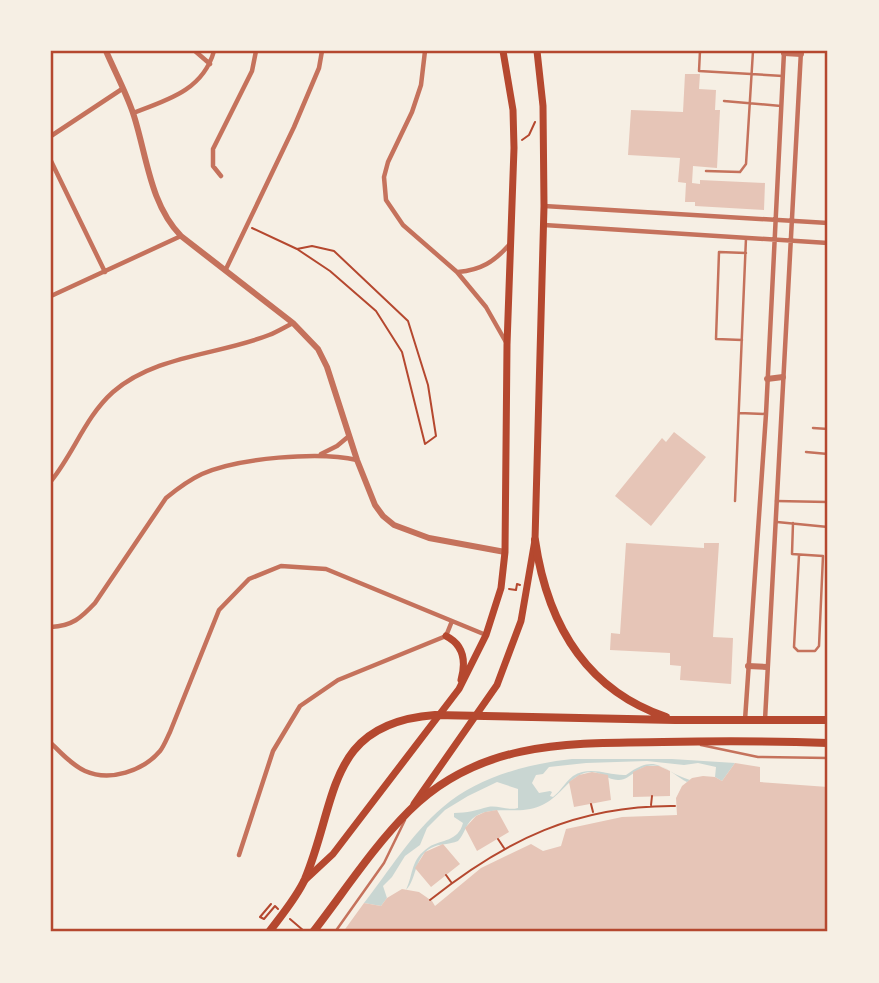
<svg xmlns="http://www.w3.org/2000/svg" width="879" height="983" font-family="'DejaVu Sans',sans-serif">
  <rect width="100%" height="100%" fill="#f6efe4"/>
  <path fill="#c9d6d2" d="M572 759H672L735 763 722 781 715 777 716 767 698 763 684 765 647 761 586 763 549 767 543 774 536 775 532 783 539 793 550 791 552 792 550 796 553 797C561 791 565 782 573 776 591 765 608 776 626 775 658 752 660 771 690 780L687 782C678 778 669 768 659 766 638 762 633 779 619 780 605 781 598 765 578 776 564 784 559 798 540 806 518 816 490 803 472 819 465 826 464 835 458 841 449 845 440 843 431 848 414 857 417 879 406 890 414 873 410 860 429 847 442 839 458 842 463 823L454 817V813C467 813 477 810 488 807 498 805 508 811 518 808V789L497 782 468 796 445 810 427 828 420 845 405 856 392 877 383 886 387 898 381 906 364 903C389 871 412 833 443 807 478 777 527 764 572 759Z"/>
  <path fill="#e6c5b7" d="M685 74H700L699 89 716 90 715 110H720L717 168 693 166 692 183 700 184V180L765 183 764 210 695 206V202H685L686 183 678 182 680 158 628 155 631 110 683 112Z
    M674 432 706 457 651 526 615 496 662 438 666 442Z
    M626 543 704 548V543H719L713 637 733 638 731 684 680 680 681 666 670 665V653L610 650 611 633 620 634Z
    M735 763 760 767V782L828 787V932H343L364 903 381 906 387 898 402 889 419 892 432 901 435 906 481 868 531 844 543 851 561 846 566 829 622 817 677 815 676 798 682 786 692 778 703 776 715 777 722 781Z
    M646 766H659L670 771V796L633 797V772Z
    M592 772 608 775 611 800 574 807 569 782 579 775Z
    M497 810 509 832 477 851 465 828 476 816 485 812Z
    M443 844 460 864 431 887 415 868 425 852Z"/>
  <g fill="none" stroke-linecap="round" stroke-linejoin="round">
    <path stroke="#b5482f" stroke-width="2" d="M522 140 529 135 535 122
      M252 228 297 249 330 271 376 311 402 352 425 444 436 436 428 385 408 321 334 251 312 246 297 249
      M509 589 516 590 517 584 520 585
      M591 804 593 812
      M651 805 652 796
      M498 839 504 848
      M446 875 451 882
      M430 900C505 840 578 805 675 806
      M271 904 260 917 264 919 275 906 278 909
      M290 919 304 931"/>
    <path stroke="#c5725c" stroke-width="2.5" d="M700 51 699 71 783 76
      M724 101 781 106
      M706 171 740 172 746 164 753 51
      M742 340 716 339 719 252 746 253
      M739 413 766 414
      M813 428 828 429
      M806 452 828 454
      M735 501 746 238
      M776 501 828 502
      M777 522 828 527
      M793 523 792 554 823 556 819 646 815 651H798L794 647 799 555
      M701 745 758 757 828 758
      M335 932 384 863 405 820"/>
    <path stroke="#c5725c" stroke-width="4.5" d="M195 51 210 64
      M425 51 421 85 412 112 388 162 384 177 386 200 403 225 457 272 486 307 507 344
      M133 113C168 100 203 90 214 51
      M51 136 122 89
      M51 161 105 272
      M221 176 213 166V149L252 71 256 51
      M544 206 828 223
      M544 225 828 243
      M226 269 294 127 319 68 322 51
      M458 272C481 270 494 262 510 244
      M51 296 181 236
      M321 454 337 446 349 436
      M51 481C74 453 85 417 113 392 155 355 219 355 269 335 277 332 285 327 293 323
      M51 627C72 626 81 618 95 603L166 498C177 489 189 480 202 474 238 458 319 451 357 460
      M745 720 766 414 784 52
      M765 720 801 51
      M51 743C61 753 72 765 85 771 110 782 143 771 160 751 164 746 167 738 170 732L219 610 249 579 281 566 326 569 486 635
      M239 855 273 751 300 706 338 680 446 636 452 621"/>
    <path stroke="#c5725c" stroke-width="6" d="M106 51C115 72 127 94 134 116 147 157 150 204 181 236L293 323 318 349 327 367 357 460 375 505 383 516 394 525 429 538 505 552
      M784 53 801 54
      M767 379 783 377
      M748 666 767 667"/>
    <path stroke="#b5482f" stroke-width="7" d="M446 636C464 645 466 662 461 680
      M414 804 497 685 521 621 535 540 544 206 543 106 537 51
      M304 881 333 854 459 689 486 635 501 588 505 552 507 345 514 148 513 110 503 51"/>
    <path stroke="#b5482f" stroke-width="8" d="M535 540C547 622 584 689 666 717
      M269 932C281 916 297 897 305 879 338 800 326 723 435 715L675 720H828
      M313 932C344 892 373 847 409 811 480 740 570 743 663 742 718 741 773 741 828 743"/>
  </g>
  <rect width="879" height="983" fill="none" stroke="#f6efe4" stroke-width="105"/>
  <rect x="52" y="52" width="774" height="878" fill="none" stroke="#b5482f" stroke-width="2.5"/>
</svg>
